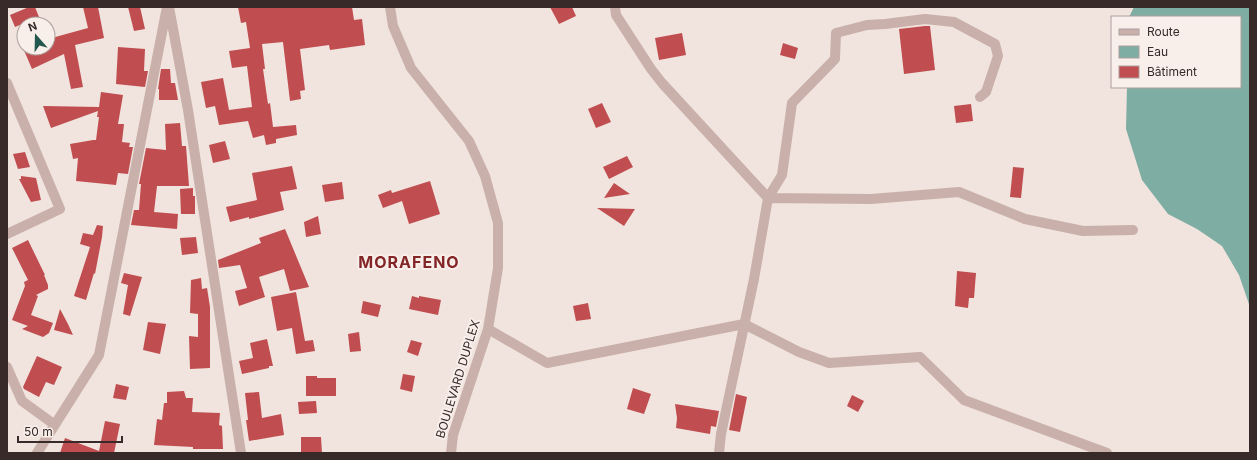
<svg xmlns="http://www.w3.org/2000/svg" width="1257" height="460" font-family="Inter,sans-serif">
  <rect width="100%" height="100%" fill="#f1e3de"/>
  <path fill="#7eada3" d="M1134 7H1250V307L1239 275 1222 246 1197 229 1168 214 1142 180 1126 129 1127 87H1240V17H1129Z"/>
  <path fill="#c04d4f" d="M29 7H35L39 17 15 27 10 15Z
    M83 7H98L104 38 75 45 83 87 71 89 64 54 32 69 23 48H48V39L88 28Z
    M128 7H140L145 29 134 31Z
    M238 7H352L354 20 362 19 365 45 330 50 329 45 300 49 305 90 300 91 301 99 290 101 283 42 262 44 265 69H263L268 104 270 103 273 127 296 125 297 135 276 139V143L266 145 264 135 253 138 248 121 219 125 215 106 206 108 201 82 223 78 229 110 252 107 247 66 232 68 229 51 250 48 246 22 241 23Z
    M550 7H572L576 16 559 24Z
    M925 26H930L935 70 904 74 899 29Z
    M682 33 686 55 659 60 655 38Z
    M783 43 798 48 795 59 780 55Z
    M118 47 145 49 144 71H148L145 87 116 84Z
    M161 69H170L171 83H175L178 100H159V89H158Z
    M101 92 123 95 118 124H124L122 142 130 143 129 147H133L128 174 118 173 116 185 76 181 78 158 73 159 70 144 93 140V142V140H96L99 117H97L98 111 51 128 43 106 99 107Z
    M602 103 611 122 596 128 588 109Z
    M971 104 973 121 956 123 954 106Z
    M180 123 182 146H186L189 186H157L154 212 178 214 177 229 131 225 134 210H139L141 184H139L146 148 166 150 165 124Z
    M225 141 230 159 213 163 209 145Z
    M25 152 30 167 18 169 13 154Z
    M627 156 633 167 609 179 603 167Z
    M292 166 297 189 280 192 284 210 249 219V217L230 222 226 207 257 200 252 173Z
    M1013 167 1024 168 1021 198 1010 197Z
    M21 176 36 178 41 200 31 202 19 179H21Z
    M430 181 440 214 409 224 402 201 383 208 378 195 391 190 392 193Z
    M342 182 344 199 325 202 322 185Z
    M614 183 630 194 604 198Z
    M193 188V196H195V214H181L180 189Z
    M597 208 635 209 624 226Z
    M318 216 321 234 306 237 304 222Z
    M97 225 103 226 102 237 95 274 94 273 86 300 74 296 90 247 80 244 83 233 93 235Z
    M285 229 309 287 290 291 284 269 259 277 265 297 239 306 235 291 247 288 240 265 219 268 218 260 261 243 259 238Z
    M196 237 198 253 182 255 180 238Z
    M28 240 45 275H44L48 285V289L36 295 38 296 31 315 53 323 49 333 43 337 22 329 28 326 12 320 25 286 24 282 28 280 12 248Z
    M957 271 976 273 974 298H969L968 308 955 306Z
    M124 273 142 277 130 316 123 314 128 285 121 283Z
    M201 278 202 289 207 288 210 307V368L190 369 189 336 198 337V314L190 313 191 280Z
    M296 292 305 341 313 340 315 351 296 354 292 328 277 331 271 297Z
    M412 296 419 298V296L441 300 438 315 409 309Z
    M363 301 381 305 378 317 361 313Z
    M588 303 591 319 576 321 573 306Z
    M60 309 68 324 73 335 54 330Z
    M148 322 166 324 160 354 143 350Z
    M359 332 361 351 350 352 348 334Z
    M267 339 273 366H269V368L242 374 239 361 253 358 250 343Z
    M411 340 422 343 418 356 407 352Z
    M37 356 62 367 54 385 46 382 39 397 24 389 23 387Z
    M403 374 415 376 412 392 400 389Z
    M306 376H317V378H336V396H306Z
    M116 384 129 387 126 400 113 398Z
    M633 388 651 394 644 414 627 409Z
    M184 391 186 398H193L192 412 220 413 219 425 222 426 223 449H193V447L154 445 157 419 162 420 164 403H167V392Z
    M259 392 262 418 281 414 284 435 249 441 246 420H248L245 393Z
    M736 394 747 397 740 432 729 430Z
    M852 395 864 401 858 412 847 406Z
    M316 401 317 413 299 414 298 402Z
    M675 404 719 411 716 427 711 426 710 434 676 428 677 418Z
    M105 421 120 424 114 453H60L65 438 99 451Z
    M301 437H321L322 453H301Z"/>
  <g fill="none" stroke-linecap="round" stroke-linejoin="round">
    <path stroke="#c9b0aa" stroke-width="10" d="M169 7 188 110 241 453
      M390 7 393 26 411 68 469 141 485 176 498 223V268L488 329 453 435 451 453
      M615 7 616 15 651 69 662 83 768 198 754 279 721 434 719 453
      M7 83 60 209 7 234
      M768 198 782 175 792 103 835 59 836 33 867 25 885 24 925 19 954 22 995 44 998 56 986 92 980 97
      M768 198 871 199 959 192 1025 219 1083 231 1133 230
      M488 329 547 363 744 324 799 352 829 363 920 357 964 400 1107 453
      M7 367 22 401 55 425
      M37 453 99 355 167 7"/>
  </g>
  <g text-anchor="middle" stroke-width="4" stroke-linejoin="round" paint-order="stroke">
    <g font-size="12" fill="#372a29" stroke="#f9efea">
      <text transform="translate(458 379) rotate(-73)" y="4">BOULEVARD DUPLEX</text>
    </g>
    <g font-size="16" font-weight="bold" letter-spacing="1" fill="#832628" stroke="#f9efea">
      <text x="409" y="268">MORAFENO</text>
    </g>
  </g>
  <rect width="1257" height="460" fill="none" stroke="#372a29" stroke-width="16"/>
  <rect x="1111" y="16" width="130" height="72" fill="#f9efea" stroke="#aba09d"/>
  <rect x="1119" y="29" width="20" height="6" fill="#c9b0aa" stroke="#aba09d"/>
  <text x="1147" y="36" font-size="12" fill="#372a29">Route</text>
  <rect x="1119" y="46" width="20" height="12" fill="#7eada3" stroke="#aba09d"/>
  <text x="1147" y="56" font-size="12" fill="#372a29">Eau</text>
  <rect x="1119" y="66" width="20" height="12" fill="#c04d4f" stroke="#aba09d"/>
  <text x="1147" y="76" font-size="12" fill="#372a29">Bâtiment</text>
  <g transform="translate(36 36) rotate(340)"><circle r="19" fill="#f9efea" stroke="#aba09d"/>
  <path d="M0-3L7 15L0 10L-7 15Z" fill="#21574c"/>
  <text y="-6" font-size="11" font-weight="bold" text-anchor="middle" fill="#372a29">N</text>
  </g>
  <path d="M18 436v6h104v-6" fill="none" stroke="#372a29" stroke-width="2"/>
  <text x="24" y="436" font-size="12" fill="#372a29" stroke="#f9efea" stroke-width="3" paint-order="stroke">50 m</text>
</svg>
